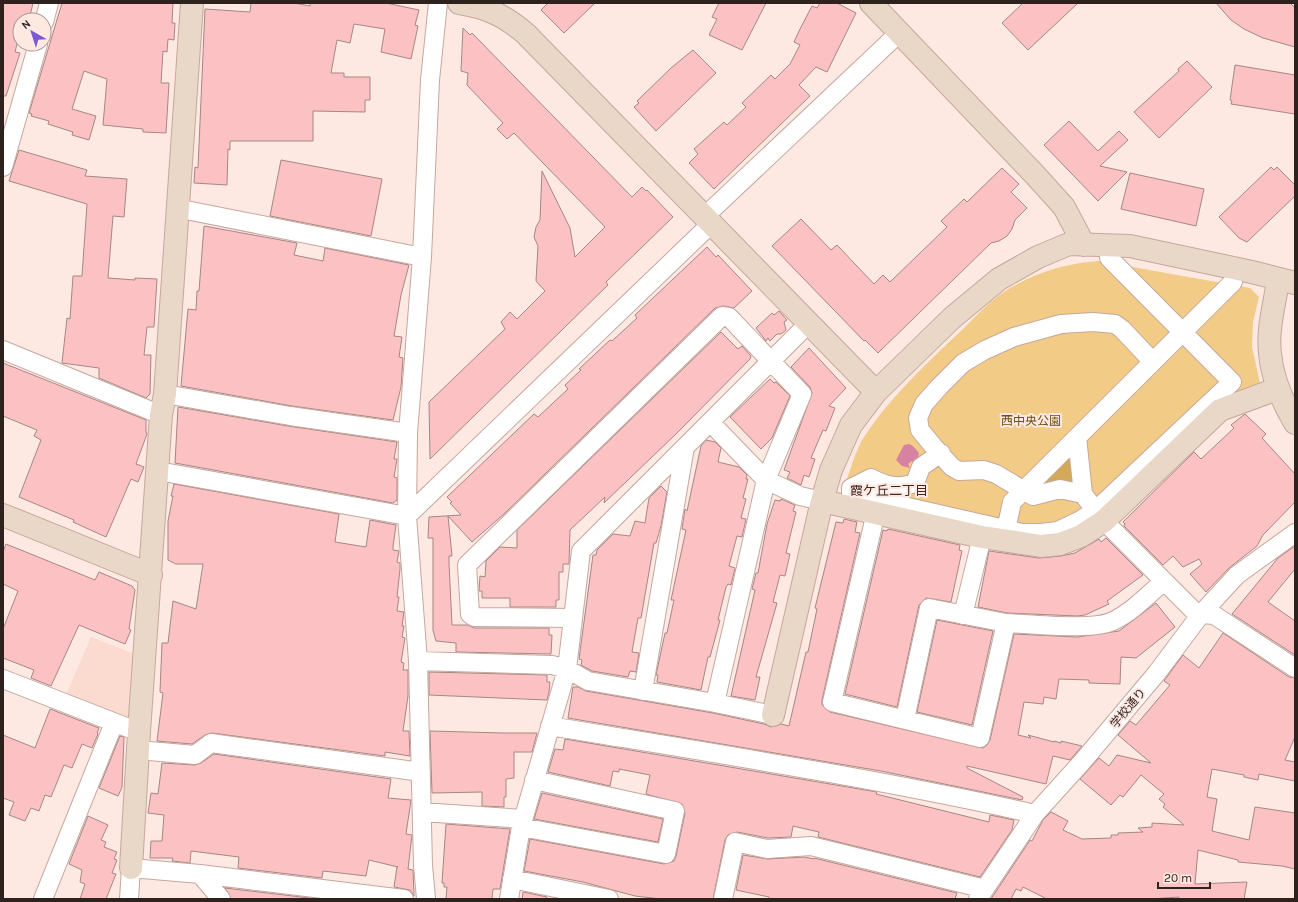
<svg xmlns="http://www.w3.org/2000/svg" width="1298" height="902" font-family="Karla,'Noto Sans JP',sans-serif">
  <rect width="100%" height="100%" fill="#fde9e2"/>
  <path fill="#fbdad0" d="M91 637 135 654 129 721 66 695Z"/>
  <path fill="#f2cb87" d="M1099 261 1250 288 1259 297 1253 322 1252 347 1260 383 1213 402 1100 513 1043 536 844 488C850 472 855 451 864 437 891 396 929 361 964 328 978 314 993 298 1010 288 1038 272 1067 263 1099 261Z"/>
  <path fill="#d3a857" d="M1073 453 1079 490 1035 488Z"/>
  <path fill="#d882a2" d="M909 444 913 446 919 453 918 458 913 465 912 461 908 464 910 468 902 466 896 460 904 445Z"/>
  <path fill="#fcc2c3" stroke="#a68686" d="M3 3H33L29 20H20V32L15 52 20 53 6 96H3Z
    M62 3H173L172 23H175L174 40 168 39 167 52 163 51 161 83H169L166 133 143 132V129L103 125 107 79 84 71 72 109 96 116 89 140 72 135 73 132 48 124 49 121 31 116 32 114 29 113Z
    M251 3H294L310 6V3H386L419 10 415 25 418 26 411 59 381 52 385 29 354 24 350 43 337 40 331 73H344V77H370V100H365V112L313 111V141H230V150L228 149 227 185 194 183 195 167 198 168 205 9 250 12Z
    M548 3H595L564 33 541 10Z
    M719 3H766L742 50 709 35 717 19 712 17Z
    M820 3H837L856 13 827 72 816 67 799 85 810 96 714 189 689 163 698 154 694 149 724 122 727 125 746 107 742 103 771 75 775 79 790 64 800 45 794 42 800 29 812 6 817 8Z
    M1023 3H1078L1028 50 1002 23Z
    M1216 3H1290L1295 8V47L1263 38 1244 29 1231 20Z
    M463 28 470 35 472 33 632 197 642 187 646 191 647 190 673 217 606 282 608 285 430 459 429 402 505 329 501 322 510 312 517 319 545 291 536 281 538 246 534 237 536 227 540 220 542 171 570 228 575 257 605 227 514 133 507 139 497 129 503 123 467 85 468 73 461 71Z
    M693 50 716 73 656 131 634 107 639 103 637 101 671 68Z
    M1187 61 1212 87 1159 138 1134 112 1179 71 1178 69Z
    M1235 65 1295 75V114L1231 104 1232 101 1230 100Z
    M1069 121 1098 151 1119 131 1128 140 1100 166 1127 172 1098 201 1044 145Z
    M19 150 87 170 85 176 127 179 124 217 113 216 108 278 135 280V278L157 279 154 327H147L144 355H151L150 394 146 398 99 378V368L62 363 67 318 70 319 73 276H82L87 204 9 181Z
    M281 160 382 179 371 236 270 216Z
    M1271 167 1274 170 1277 167 1295 185V196L1247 242 1239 238 1219 217Z
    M1002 168 1019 184 1011 192 1027 208 1015 220 1012 229 1007 236 999 241 991 243 878 353 865 340 864 341 772 246 801 219 831 250 837 245 874 284 883 275 890 282 947 227 941 221 964 199 967 202Z
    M1130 173 1204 189 1196 226 1121 209Z
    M204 226 297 243 294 255 323 261 325 248 409 265 401 295 394 336 402 337 399 357 403 358 401 387 393 420 292 406 181 386 188 309 196 310 197 291H199Z
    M707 247 716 257 718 255 752 291 734 308 723 306 715 308 505 513 472 542 448 516 452 556H449V564L452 625H468L474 628H549V635H552L551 654 456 652V643L436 641 433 630V538H428L429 517 461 515 450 503 452 502 447 497 534 414 538 417 568 389 565 385 581 370 579 369 610 340 612 341 637 318 635 315Z
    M779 311 787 320 784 322 786 330 781 334H777L770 341 768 338 766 341 756 328 772 313 774 315Z
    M721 332 738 349 742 346 751 356 750 359 677 433 604 503 605 497 570 530 569 564H563V572H559V600H556V607H510V598H482V591H479L480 576 485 577 486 561 500 547 517 548V530Z
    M809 348 846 388 829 406 835 408 826 431 823 430 811 458 815 459 809 477 804 475 801 485 787 478 790 472 784 470 812 393 810 387 791 367Z
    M3 363 146 420V432L147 434 136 464 144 467 138 482 131 479 106 537 73 522 74 520 19 497 41 440 34 436 37 430 3 416Z
    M770 379 774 383 776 382 790 396 772 438 761 449 730 417Z
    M178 407 288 426 397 442 394 459H397L394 477 397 478V500L393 503 175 463Z
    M1245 414 1266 434 1262 438 1295 474V502L1263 535 1257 546 1229 568 1206 592 1190 574 1202 564 1199 559 1183 567 1173 556 1163 565 1124 526 1125 524 1123 522 1194 452 1201 459 1234 428 1231 425Z
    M706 440 715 442 721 448 718 462 739 467 747 475 746 479H748L743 498 746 499 741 518 746 519 742 537 737 536 729 566 735 568 731 585 728 584 726 587 718 620H720L710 657H708L701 690 657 682 658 675H656L665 633H667L674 600H671L686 530 682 529 685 509 687 511 701 446Z
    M174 484 339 514 335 542 366 547 370 520 396 525 393 547V550L399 551 397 562 400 563V569L397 597H399L397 611 404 612 402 626H404L402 637 405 638 401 662 404 663 403 670H408V696L403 731H409L410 756 385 752V756L212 733 205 735 192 744 157 741 163 693 160 692 162 643H168L173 601 196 609 203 564H176L168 560V521L173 496H171Z
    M661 486 667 492 661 526 656 543H654L641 618H638L632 652 639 653 636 672 630 671 628 677 592 671 581 665 582 660 579 659 593 555H596L597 550 613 534 630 536 635 521 645 523 649 498Z
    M781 499 795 505 793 511 796 512 786 553 790 554 785 576 780 575 773 602 777 603 756 677H760L755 700 731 696 755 590 752 589 756 573H758L767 524 775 500 780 501Z
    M844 519 857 522 855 532 860 533 822 700V705L830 712 983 748 987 745 990 740 1014 634 1077 637 1119 631 1156 603 1175 627 1136 658 1121 657 1120 684 1089 683V680L1059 679 1056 699 1044 697 1043 704 1024 702 1018 735 1031 738 1028 735 1054 742V741L1061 743V741L1082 746 1070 760 1053 756 1046 784 967 766V768L1023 797 1022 800 881 771 568 718 573 687H578L586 691 713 713 764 724 771 727 781 724 789 726 806 652H808L817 609 815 608 836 522 843 523Z
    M888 529 960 545 959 550 962 551 951 602 926 598 919 605 897 707 845 694 883 530 887 531Z
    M1106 538 1143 575 1107 601 1109 604 1085 615 1077 616 1007 613 978 607 989 551 1039 558 1061 556 1075 553 1099 539 1101 542Z
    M6 544 95 580 99 572 132 586 135 590 129 629 131 630 125 644 79 625 51 686 31 678 34 670 3 658V629L18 591 3 584V552Z
    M1295 546V569L1268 602 1295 621V655L1232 614 1278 558Z
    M937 620 993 631 972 725 917 712Z
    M1223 633 1289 677 1295 678V737L1285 760 1295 762V781L1259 774 1258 780 1244 777V775L1212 769 1207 797 1217 799 1212 831 1249 840 1255 807 1295 813V869L1282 866 1238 862V860L1198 850 1195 884 1247 882 1244 899H1179V897L1150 899H1047L1023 887 1021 891 1016 889 1011 899H991L1030 840 1032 841 1043 820 1051 812 1068 821 1063 830 1082 839 1111 838V835H1118V833L1143 832 1138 828 1152 827V823L1184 825 1163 807 1165 804 1159 799 1164 794 1141 775 1123 797 1120 795 1111 805 1080 779 1099 758 1109 766 1117 755 1151 763 1118 735 1130 721 1136 725 1170 685 1164 681 1183 655 1199 668Z
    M429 672 547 675V682H550L549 692 547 700 429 695Z
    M50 709 99 728 97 733 98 734 92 748 82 744 72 768 64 765 51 797 45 795 39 811 31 808 25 821 9 815 14 802 3 798V735L35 748Z
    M430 731 503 733H537L532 752H514V778L506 779V797H504V807L482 806V792L432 793Z
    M120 736 124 737 122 787 118 796 99 788Z
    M565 739 877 792 876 794 989 822 990 815 1014 820 1012 830 980 877 818 837 819 832 793 826 791 837 768 838 737 832 728 835 725 840 713 899H661L635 896 583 882 524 871 530 839 664 864 674 861 676 856 685 813 682 804 646 794 650 775 619 769V772L613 771 610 786 548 772 555 749 563 750Z
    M214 754 391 779 388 798 411 800 406 834 412 835 408 869 413 870 414 896 410 890 394 887 397 867H398L369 860 366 876 323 871 322 878 238 868 239 857 191 851 190 863 172 861 173 858H150L151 841H162L164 815 148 813 151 793 158 794 162 763 195 765 201 763Z
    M542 793 663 819 658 842 534 819Z
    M88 816 108 825 101 840 106 842 104 847 117 852 114 859 117 860 112 873 116 874 106 899H80L85 884 80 882 82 870 69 864Z
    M446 824 510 829 500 889H493L492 899H446L447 887H444V883H442Z
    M743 855 768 859 805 857 814 859V858L957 893 955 899H769V897L736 890Z
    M225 888 318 899H231Z
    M523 892 547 897V899H522Z"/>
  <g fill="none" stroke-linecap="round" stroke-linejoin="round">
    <g stroke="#c6a79d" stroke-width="20">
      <path id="street" d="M44 22 49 3
        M3 167 38 44
        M176 208 422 257
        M704 217 899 33
        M3 350 161 415
        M165 394 290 416 408 433
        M710 422 766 480 800 496 822 501
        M1077 437 1083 494 1089 502
        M941 453 921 467 915 483C898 489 886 486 871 478L851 488V494L1022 533H1041L1058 531 1079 521 1096 510 1232 382 1109 258
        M158 471 407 516
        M1083 494 1060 489 1033 496 996 474 984 470 959 471 952 467 934 447 920 430 918 418 924 404 939 387 963 363 985 350 1014 337 1061 324 1093 322 1115 324 1122 329 1153 362
        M876 512 832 702 980 738 1006 623C1030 624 1093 631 1113 621 1132 612 1148 595 1164 581
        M407 516 711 224
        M1104 521 1194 611 1201 614 1214 615 1295 668
        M1006 530 1012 502 1233 282
        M963 615 982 537
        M572 618 474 617 470 614 467 565 722 316 729 317 802 394 766 480 715 703
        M418 661 552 665 567 669 588 681 715 703 773 715
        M3 679 139 732
        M643 691 685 447
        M905 719 929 608 1006 623
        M550 726C712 753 875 778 1035 814
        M138 750 195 755 211 743 421 772
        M422 812 523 819
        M521 827 666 854 675 811 534 780
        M200 874 404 899
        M512 879 609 899
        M43 899 114 723
        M129 899 131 868 200 874 221 899
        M426 899 423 865 418 661 407 516 408 433 422 257 430 80 438 3
        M509 899 521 827 567 669 581 551 808 324
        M723 899 735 842 767 849 811 846 985 889
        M978 899 1035 814 1082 762 1156 674 1201 614 1237 575 1295 533"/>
    </g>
    <g stroke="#c6a79d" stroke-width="24">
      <path id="secondary" d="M459 3C488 8 504 15 526 34L876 392
        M871 3 1036 176 1064 207 1084 245
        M1278 280C1275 303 1267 329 1270 353 1272 378 1282 401 1295 423
        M822 501 982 537 1041 546 1060 544 1081 536 1104 521 1220 410 1277 389
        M3 515 151 575
        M773 715 822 501 831 470 851 425 876 392 952 318 999 279 1038 257 1069 244 1130 246 1252 272 1295 283
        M131 868 139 732 161 415 165 394 192 3"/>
    </g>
    <use href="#street" stroke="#fff" stroke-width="18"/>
    <use href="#secondary" stroke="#e9d7c7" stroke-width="22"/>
  </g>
  <g text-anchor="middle" stroke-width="4" stroke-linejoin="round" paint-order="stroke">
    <g font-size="12" fill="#6d5012" stroke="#fde9e2">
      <text x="1031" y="425">西中央公園</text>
    </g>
    <g font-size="12" fill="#2e221f" stroke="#fde9e2">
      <text transform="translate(1128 708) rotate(-50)" y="4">学校通り</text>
    </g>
    <g font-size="13" fill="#412921" stroke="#fde9e2">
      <text x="889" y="495">霞ケ丘二丁目</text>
    </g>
  </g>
  <rect width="1298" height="902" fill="none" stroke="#2e221f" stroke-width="8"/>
  <g transform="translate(32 32) rotate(321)"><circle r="19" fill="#fde9e2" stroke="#aa9994"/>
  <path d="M0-3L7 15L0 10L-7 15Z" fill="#7b59d3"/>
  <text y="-6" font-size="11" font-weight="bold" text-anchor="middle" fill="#2e221f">N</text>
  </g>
  <path d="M1158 882v6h52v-6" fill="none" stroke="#2e221f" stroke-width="2"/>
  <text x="1164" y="882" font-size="12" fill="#2e221f" stroke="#fde9e2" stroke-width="3" paint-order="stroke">20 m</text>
</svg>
